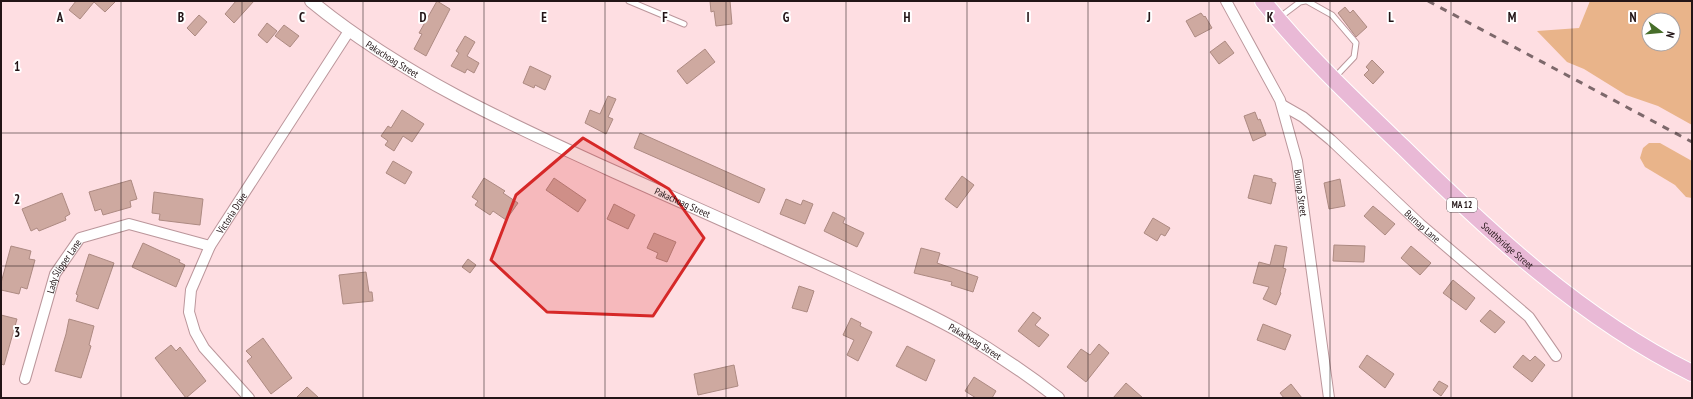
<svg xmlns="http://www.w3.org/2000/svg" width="1693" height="399" font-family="'PT Sans Narrow',sans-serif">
  <rect width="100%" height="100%" fill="#fedee2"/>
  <path fill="#e9b48a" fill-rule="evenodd" d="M1590 1H1692V125L1658 106 1626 95 1584 69 1567 62 1537 31 1579 28ZM1649 20H1673V44H1649Z
    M1649 143H1660L1692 161V198L1686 197 1675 185 1645 167 1640 158 1643 148Z"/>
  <path fill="#cea9a0" stroke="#ad8a82" d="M76 1H116L105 12 94 2 80 19 69 10Z
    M236 1H254L234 23 225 14Z
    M437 1 450 9 426 56 414 49 422 34 419 33Z
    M710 1H730L732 24 716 26 714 11 711 12Z
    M1345 7 1350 13 1353 10 1367 27 1356 37 1338 13Z
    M1201 13 1204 17 1205 16 1212 28 1195 37 1186 21Z
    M199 15 207 22 195 36 187 28Z
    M267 23 277 31 267 43 258 35Z
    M284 25 299 36 290 47 275 36Z
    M465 36 475 42 467 56 479 63 474 73 467 69 465 73 451 66 459 53 456 51Z
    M1225 41 1234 53 1219 64 1210 52Z
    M705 49 715 62 687 84 677 71Z
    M1372 60 1384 72 1373 84 1364 75 1369 70 1366 67Z
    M530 66 551 76 545 90 535 85 534 88 523 83Z
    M608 96 616 99 608 117 613 119 606 134 585 123 590 110 600 114Z
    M402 110 424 124 412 142 403 136 394 151 385 145 388 141 381 136 388 126 391 128Z
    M1255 112 1258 120 1260 119 1266 135 1253 141 1244 116Z
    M640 133 765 189 759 203 634 148Z
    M393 161 412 172 405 184 386 173Z
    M1254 175 1272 179V182L1276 183 1271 204 1248 198Z
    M962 176 974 185 957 208 945 199Z
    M484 178 505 191 503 193 518 203 506 220 493 211 490 215 475 205 478 201 472 197Z
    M554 178 586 200 578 212 546 190Z
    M1340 179 1345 206 1329 209 1324 183Z
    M131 180 137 199 130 201 131 207 103 215 101 209 95 211 89 192Z
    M154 192 203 199 200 225 159 220 160 214 152 213Z
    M62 193 70 214 65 217 66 220 39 231 37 228 31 231 22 209Z
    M786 199 801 205 803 200 813 204 805 224 780 214Z
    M614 204 635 215 628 229 607 219Z
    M1373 206 1395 224 1385 235 1364 216Z
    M833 212 845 218 843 223 864 233 857 247 824 231Z
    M1153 218 1170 228 1165 236 1161 234 1157 241 1144 233Z
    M654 233 676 242 667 262 656 258 658 253 647 248Z
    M143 243 180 260 179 262 185 265 176 287 132 267Z
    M1275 245 1287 247 1283 268 1286 269 1280 292 1281 293 1276 305 1263 299 1269 287 1253 283 1259 262 1270 265Z
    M1334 245 1365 246 1364 262 1333 261Z
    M11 246 31 251 29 259 35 260 27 289 21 287 19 294 1 290V283Z
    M1411 246 1431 263 1420 275 1401 258Z
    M921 248 940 253 937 263 978 277 973 292 951 285 952 282 914 273Z
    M89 254 114 263 98 309 76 301 78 295 76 294Z
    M468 259 476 265 470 273 462 267Z
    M366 272 369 292H372L373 301 343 304 339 275Z
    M1453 280 1475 298 1466 310 1443 293Z
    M799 286 814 291 807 312 792 308Z
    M1490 310 1505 322 1495 333 1480 321Z
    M1033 312 1041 318 1035 325 1049 335 1039 347 1018 331Z
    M1 315 17 319 4 365 1 364Z
    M851 318 861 323 860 326 872 332 858 361 847 355 854 340 843 335Z
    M69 319 94 326 89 345 91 346 81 378 55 371 66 334Z
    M1263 324 1291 335 1285 350 1257 340Z
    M263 338 292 378 271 394 247 361 252 357 246 351Z
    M1099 344 1109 353 1086 382 1067 367 1081 349 1090 355Z
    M171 345 176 351 180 347 206 381 186 398 155 358Z
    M907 346 935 360 926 381 896 366Z
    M1367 355 1394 374 1385 388 1359 367Z
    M1523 355 1530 361 1535 356 1545 365 1532 382 1513 367Z
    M734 365 738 386 698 395 694 374Z
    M974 377 996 391 992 398H976L965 391Z
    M1439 381 1448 386 1441 396 1433 390Z
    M1126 383 1143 398H1113Z
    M1291 384 1302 398H1284L1280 393Z
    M307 387 319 398H296Z"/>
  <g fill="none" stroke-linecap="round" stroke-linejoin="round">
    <g stroke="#bb969b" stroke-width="7">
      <path id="service" d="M629 1 684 24
        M1307 1 1332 15 1356 43 1354 57 1335 77
        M1280 17 1300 2 1305 1"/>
    </g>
    <g stroke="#bb969b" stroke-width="12">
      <g id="minor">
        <path id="s1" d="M1226 1 1280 100 1297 161 1329 398"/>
        <path id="s2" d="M1282 105 1303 117 1331 140 1420 224 1529 317 1556 356"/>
        <path id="s3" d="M25 379 55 274 80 238 129 224 210 246"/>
        <path id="s4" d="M249 398 204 348 195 332 189 312 191 290 210 246 349 31"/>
      </g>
    </g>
    <g stroke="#bb969b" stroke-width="14">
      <g id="tertiary">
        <path id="s5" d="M311 1C401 75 509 124 615 172 691 206 768 240 844 275 882 293 922 310 959 331 993 351 1027 374 1058 398"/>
      </g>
    </g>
    <g stroke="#fff" stroke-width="18">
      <g id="primary">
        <path id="s6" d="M1263 1C1305 54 1354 100 1403 147 1490 233 1581 318 1692 373"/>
      </g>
    </g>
    <use href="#service" stroke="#fff" stroke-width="5"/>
    <use href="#minor" stroke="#fff" stroke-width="10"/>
    <use href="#tertiary" stroke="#fff" stroke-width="12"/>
    <use href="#primary" stroke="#e9b9d6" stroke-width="16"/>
    <path stroke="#7d686b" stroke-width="3" stroke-dasharray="7 7" stroke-linecap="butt" d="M1428 1 1692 142"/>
  </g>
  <path fill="#d62828" fill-opacity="0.2" stroke="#d62828" stroke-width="3" stroke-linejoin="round" d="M583 138 669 189 704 238 653 316 547 312 491 260 516 195Z"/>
  <path fill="none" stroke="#231517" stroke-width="1" stroke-opacity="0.55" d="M121 1V398M242 1V398M363 1V398M484 1V398M605 1V398M726 1V398M846 1V398M967 1V398M1088 1V398M1209 1V398M1330 1V398M1451 1V398M1572 1V398M1 133H1692M1 266H1692"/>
  <g text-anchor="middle" stroke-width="4" stroke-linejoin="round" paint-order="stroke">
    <rect fill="#fff" stroke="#655b5d" stroke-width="1" x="1447" y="198" width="30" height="14" rx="3"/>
    <g font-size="9" font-weight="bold" fill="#231517">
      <text x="1462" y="208">MA 12</text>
    </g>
    <g font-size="10" fill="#231517" stroke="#fff">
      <text dy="4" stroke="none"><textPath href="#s5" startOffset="100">Pakachoag Street</textPath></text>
      <text dy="4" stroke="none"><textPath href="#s1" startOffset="208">Burnap Street</textPath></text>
      <text dy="4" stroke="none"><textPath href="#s5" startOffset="424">Pakachoag Street</textPath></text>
      <text dy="4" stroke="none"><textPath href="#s4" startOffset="216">Victoria Drive</textPath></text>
      <text dy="4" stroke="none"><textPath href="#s2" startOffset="186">Burnap Lane</textPath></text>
      <text dy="4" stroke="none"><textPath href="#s6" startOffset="346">Southbridge Street</textPath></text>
      <text dy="4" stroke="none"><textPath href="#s3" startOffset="120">Lady Slipper Lane</textPath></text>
      <text dy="4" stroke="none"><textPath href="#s5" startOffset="748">Pakachoag Street</textPath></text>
    </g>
  </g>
  <g font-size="13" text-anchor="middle" font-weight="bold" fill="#231517" stroke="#fff" stroke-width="4" stroke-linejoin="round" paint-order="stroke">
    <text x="60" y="22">A</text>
    <text x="181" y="22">B</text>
    <text x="302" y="22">C</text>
    <text x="423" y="22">D</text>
    <text x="544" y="22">E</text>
    <text x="665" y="22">F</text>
    <text x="786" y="22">G</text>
    <text x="907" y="22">H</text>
    <text x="1028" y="22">I</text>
    <text x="1149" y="22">J</text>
    <text x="1270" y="22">K</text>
    <text x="1391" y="22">L</text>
    <text x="1512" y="22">M</text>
    <text x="1633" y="22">N</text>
    <text x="17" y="71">1</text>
    <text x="17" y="204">2</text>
    <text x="17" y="337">3</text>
  </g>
  <rect width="1693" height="399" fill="none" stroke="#231517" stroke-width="4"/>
  <g transform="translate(1661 32) rotate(106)"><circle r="19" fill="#ffffff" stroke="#a7a1a2"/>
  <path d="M0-3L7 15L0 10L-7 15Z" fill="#476e2a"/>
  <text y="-6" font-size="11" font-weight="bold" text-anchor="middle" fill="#231517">N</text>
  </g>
</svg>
